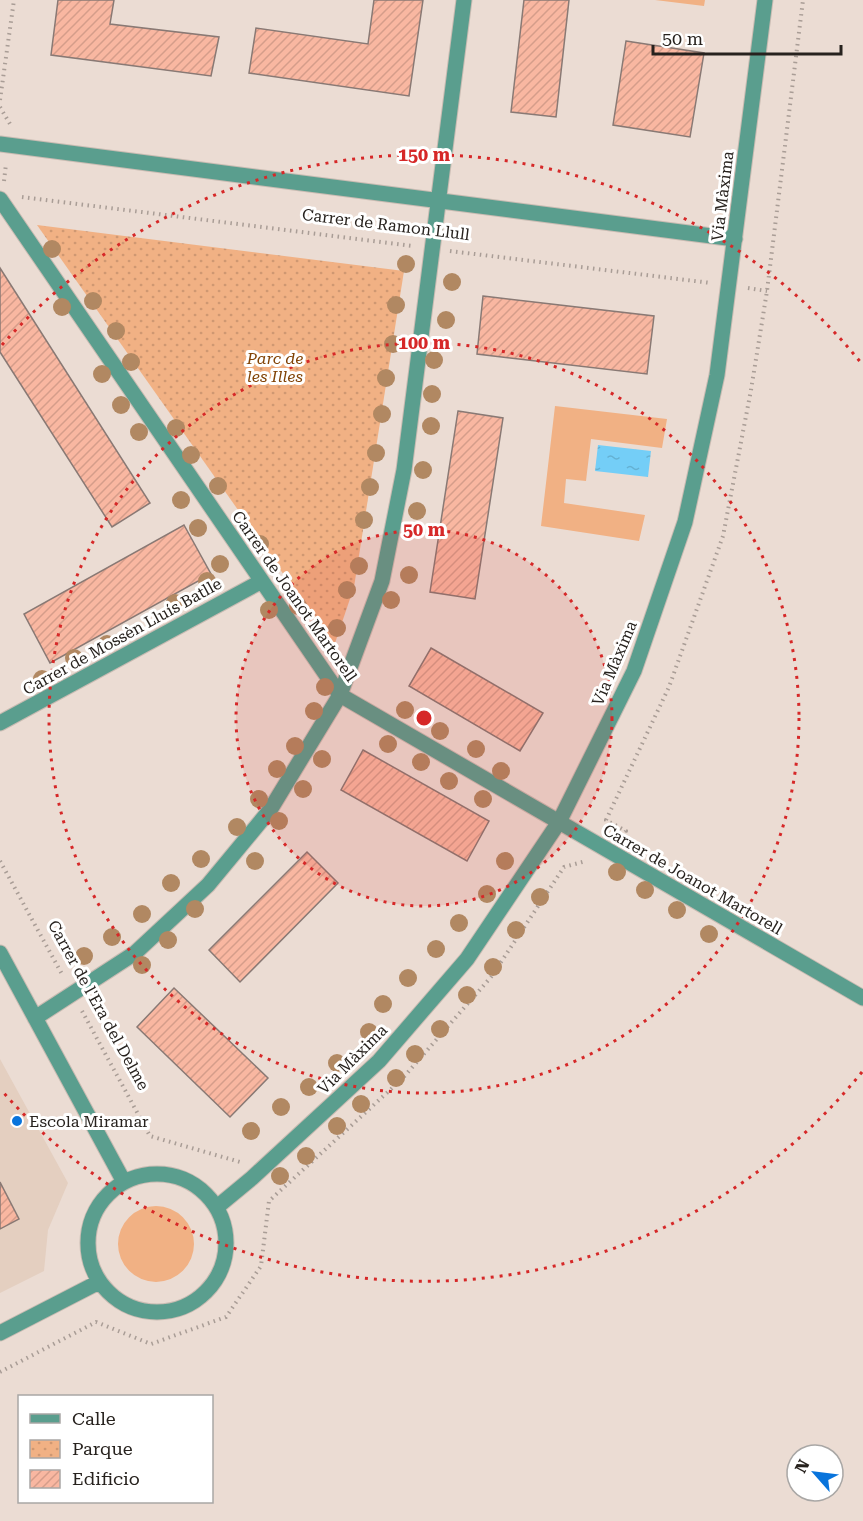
<svg xmlns="http://www.w3.org/2000/svg" width="863" height="1521" font-family="'Roboto Serif',serif">
  <defs>
    <pattern id="park-dots" width="8" height="8" patternUnits="userSpaceOnUse" patternTransform="scale(1.5)"><rect width="8" height="8" fill="#f1b184"/><path d="M2 2h.1M6 6h.1" fill="none" stroke="#cf9872" stroke-width="1.8" stroke-linecap="round"/></pattern>
    <pattern id="water-ripples" width="26" height="14" patternUnits="userSpaceOnUse" patternTransform="scale(1.5)"><rect width="26" height="14" fill="#74cef7"/><path d="M2 4q2-2 4 0t4 0M15 11q2-2 4 0t4 0" fill="none" stroke="#64b1d3"/></pattern>
    <pattern id="building-hatch" width="6" height="6" patternUnits="userSpaceOnUse" patternTransform="scale(1.5)"><rect width="6" height="6" fill="#f9b7a1"/><path d="M-1 1l2-2M0 6l6-6M5 7l2-2" fill="none" stroke="#d59d8a"/></pattern>
  </defs>
  <rect width="100%" height="100%" fill="#ebdcd3"/>
  <path fill="#e4cfc0" d="M0 1059 68 1183 48 1230 44 1271 0 1293Z"/>
  <path fill="#f1b184" d="M655 0H705L704 6Z
    M555 406 667 419 662 448 591 439 586 481 566 479 564 503 645 515 639 541 541 526Z
    M118 1244a38 38 0 1 1 76 0a38 38 0 1 1-76 0Z"/>
  <path fill="url(#park-dots)" d="M37 225 404 271 354 587 334 646Z"/>
  <path fill="url(#water-ripples)" d="M598 445 651 451 648 477 595 471Z"/>
  <path fill="url(#building-hatch)" stroke="#897974" stroke-width="1.5" d="M58 0H114L110 24 219 37 211 76 51 55Z
    M374 0H423L409 96 249 73 256 28 368 44Z
    M524 0H569L556 117 511 112Z
    M626 41 704 53 690 137 613 125Z
    M0 268 150 503 112 527 0 352Z
    M483 296 654 316 647 374 477 354Z
    M458 411 503 418 475 599 430 592Z
    M184 525 211 574 50 663 24 614Z
    M431 648 543 713 520 751 409 686Z
    M363 750 489 821 467 861 341 790Z
    M307 852 338 883 240 982 209 950Z
    M174 988 268 1078 230 1117 137 1027Z
    M0 1182 19 1219 0 1229Z"/>
  <g fill="none" stroke-linecap="round" stroke-linejoin="round">
    <g stroke="#c8bbb2" stroke-width="17">
      <path id="street" d="M0 144 735 239
        M0 199 340 695 863 998
        M0 723 262 581
        M0 953 124 1182
        M35 1018 135 953 208 885 270 810 340 695 382 581 404 470 464 0
        M88 1243a69 69 0 1 1 138 0a69 69 0 1 1-138 0Z
        M217 1207 252 1178 379 1061 467 959 559 822 634 671 685 522 717 375 765 0
        M0 1333 99 1282"/>
    </g>
    <path stroke="#a99d96" stroke-width="4" stroke-dasharray="1.5 4.5" stroke-linecap="butt" d="M0 100 14 0
      M0 107 10 124V127
      M4 181 6 164
      M22 197 413 246
      M450 251 711 283
      M748 288 767 291
      M622 837 626 831 606 820 669 687 723 536 751 390 767 291 803 0
      M0 861 63 976
      M82 1011 150 1136 240 1162
      M0 1372 96 1322 151 1344 226 1317 261 1266 269 1201 402 1079 491 977 564 867 586 861"/>
    <use href="#street" stroke="#5a9e8e" stroke-width="15"/>
  </g>
  <g fill="#b18862">
    <circle cx="52" cy="249" r="9"/>
    <circle cx="406" cy="264" r="9"/>
    <circle cx="452" cy="282" r="9"/>
    <circle cx="93" cy="301" r="9"/>
    <circle cx="396" cy="305" r="9"/>
    <circle cx="62" cy="307" r="9"/>
    <circle cx="446" cy="320" r="9"/>
    <circle cx="116" cy="331" r="9"/>
    <circle cx="393" cy="344" r="9"/>
    <circle cx="434" cy="360" r="9"/>
    <circle cx="131" cy="362" r="9"/>
    <circle cx="102" cy="374" r="9"/>
    <circle cx="386" cy="378" r="9"/>
    <circle cx="432" cy="394" r="9"/>
    <circle cx="121" cy="405" r="9"/>
    <circle cx="382" cy="414" r="9"/>
    <circle cx="431" cy="426" r="9"/>
    <circle cx="176" cy="428" r="9"/>
    <circle cx="139" cy="432" r="9"/>
    <circle cx="376" cy="453" r="9"/>
    <circle cx="191" cy="455" r="9"/>
    <circle cx="423" cy="470" r="9"/>
    <circle cx="218" cy="486" r="9"/>
    <circle cx="370" cy="487" r="9"/>
    <circle cx="181" cy="500" r="9"/>
    <circle cx="417" cy="511" r="9"/>
    <circle cx="364" cy="520" r="9"/>
    <circle cx="198" cy="528" r="9"/>
    <circle cx="260" cy="544" r="9"/>
    <circle cx="220" cy="564" r="9"/>
    <circle cx="359" cy="566" r="9"/>
    <circle cx="409" cy="575" r="9"/>
    <circle cx="207" cy="581" r="9"/>
    <circle cx="347" cy="590" r="9"/>
    <circle cx="391" cy="600" r="9"/>
    <circle cx="175" cy="603" r="9"/>
    <circle cx="298" cy="606" r="9"/>
    <circle cx="269" cy="610" r="9"/>
    <circle cx="337" cy="628" r="9"/>
    <circle cx="107" cy="644" r="9"/>
    <circle cx="74" cy="658" r="9"/>
    <circle cx="42" cy="679" r="9"/>
    <circle cx="325" cy="687" r="9"/>
    <circle cx="405" cy="710" r="9"/>
    <circle cx="314" cy="711" r="9"/>
    <circle cx="440" cy="731" r="9"/>
    <circle cx="388" cy="744" r="9"/>
    <circle cx="295" cy="746" r="9"/>
    <circle cx="476" cy="749" r="9"/>
    <circle cx="322" cy="759" r="9"/>
    <circle cx="421" cy="762" r="9"/>
    <circle cx="277" cy="769" r="9"/>
    <circle cx="501" cy="771" r="9"/>
    <circle cx="449" cy="781" r="9"/>
    <circle cx="303" cy="789" r="9"/>
    <circle cx="259" cy="799" r="9"/>
    <circle cx="483" cy="799" r="9"/>
    <circle cx="279" cy="821" r="9"/>
    <circle cx="237" cy="827" r="9"/>
    <circle cx="201" cy="859" r="9"/>
    <circle cx="255" cy="861" r="9"/>
    <circle cx="505" cy="861" r="9"/>
    <circle cx="617" cy="872" r="9"/>
    <circle cx="171" cy="883" r="9"/>
    <circle cx="645" cy="890" r="9"/>
    <circle cx="487" cy="894" r="9"/>
    <circle cx="540" cy="897" r="9"/>
    <circle cx="195" cy="909" r="9"/>
    <circle cx="677" cy="910" r="9"/>
    <circle cx="142" cy="914" r="9"/>
    <circle cx="459" cy="923" r="9"/>
    <circle cx="516" cy="930" r="9"/>
    <circle cx="709" cy="934" r="9"/>
    <circle cx="112" cy="937" r="9"/>
    <circle cx="168" cy="940" r="9"/>
    <circle cx="436" cy="949" r="9"/>
    <circle cx="84" cy="956" r="9"/>
    <circle cx="142" cy="965" r="9"/>
    <circle cx="493" cy="967" r="9"/>
    <circle cx="408" cy="978" r="9"/>
    <circle cx="467" cy="995" r="9"/>
    <circle cx="383" cy="1004" r="9"/>
    <circle cx="440" cy="1029" r="9"/>
    <circle cx="369" cy="1032" r="9"/>
    <circle cx="415" cy="1054" r="9"/>
    <circle cx="337" cy="1063" r="9"/>
    <circle cx="396" cy="1078" r="9"/>
    <circle cx="309" cy="1087" r="9"/>
    <circle cx="361" cy="1104" r="9"/>
    <circle cx="281" cy="1107" r="9"/>
    <circle cx="337" cy="1126" r="9"/>
    <circle cx="251" cy="1131" r="9"/>
    <circle cx="306" cy="1156" r="9"/>
    <circle cx="280" cy="1176" r="9"/>
  </g>
  <circle cx="424" cy="718" r="188" fill="#d62828" fill-opacity=".12"/>
  <g fill="none" stroke="#d62828" stroke-width="3" stroke-dasharray="3 6">
    <circle cx="424" cy="718" r="188"/>
    <circle cx="424" cy="718" r="375"/>
    <path d="M862 1072A563 563 0 0 1 2 1091M2 345A563 563 0 0 1 862 364"/>
  </g>
  <circle fill="#0974dc" stroke="#fff" stroke-width="2" cx="17" cy="1121" r="6"/>
  <g text-anchor="middle" stroke-width="6" stroke-linejoin="round" paint-order="stroke">
    <g font-size="16" fill="#27221e" stroke="#fff">
      <text transform="translate(722 196) rotate(-83)" y="6">Via Màxima</text>
      <text transform="translate(386 224) rotate(7)" y="6">Carrer de Ramon Llull</text>
      <text transform="translate(295 596) rotate(55)" y="6">Carrer de Joanot Martorell</text>
      <text transform="translate(122 636) rotate(-29)" y="6">Carrer de Mossèn Lluís Batlle</text>
      <text transform="translate(614 663) rotate(-67)" y="6">Via Màxima</text>
      <text transform="translate(693 879) rotate(30)" y="6">Carrer de Joanot Martorell</text>
      <text transform="translate(99 1005) rotate(61)" y="6">Carrer de l'Era del Delme</text>
      <text transform="translate(352 1059) rotate(-45)" y="6">Via Màxima</text>
    </g>
    <g font-size="16" font-style="italic" fill="#814306" stroke="#fff">
      <text x="275" y="364">Parc de<tspan x="275" dy="18">les Illes</tspan></text>
    </g>
    <g font-size="16" fill="#27221e" stroke="#fff" text-anchor="start">
      <text x="29" y="1127">Escola Miramar</text>
    </g>
  </g>
  <circle cx="424" cy="718" r="9" fill="#d62828" stroke="#fff" stroke-width="3"/>
  <g font-size="18" text-anchor="middle" font-weight="bold" fill="#d62828" stroke="#fff" stroke-width="6" stroke-linejoin="round" paint-order="stroke">
    <text x="424" y="161">150 m</text>
    <text x="424" y="349">100 m</text>
    <text x="424" y="536">50 m</text>
  </g>
  <rect x="18" y="1395" width="195" height="108" fill="#ffffff" stroke="#a9a7a5" stroke-width="1.5"/>
  <rect x="30" y="1414" width="30" height="9" fill="#5a9e8e" stroke="#a9a7a5" stroke-width="1.5"/>
  <text x="72" y="1425" font-size="18" fill="#27221e">Calle</text>
  <rect x="30" y="1440" width="30" height="18" fill="url(#park-dots)" stroke="#a9a7a5" stroke-width="1.5"/>
  <text x="72" y="1455" font-size="18" fill="#27221e">Parque</text>
  <rect x="30" y="1470" width="30" height="18" fill="url(#building-hatch)" stroke="#a9a7a5" stroke-width="1.5"/>
  <text x="72" y="1485" font-size="18" fill="#27221e">Edificio</text>
  <g transform="translate(815 1473) rotate(298)"><circle r="28" fill="#ffffff" stroke="#a9a7a5" stroke-width="1.5"/>
  <path d="M0-4.5L10 22L0 15L-10 22Z" fill="#0974dc"/>
  <text y="-9" font-size="16" font-weight="bold" text-anchor="middle" fill="#27221e">N</text>
  </g>
  <path d="M653 45v9h188v-9" fill="none" stroke="#27221e" stroke-width="3"/>
  <text x="662" y="45" font-size="18" fill="#27221e" stroke="#ffffff" stroke-width="4.5" paint-order="stroke">50 m</text>
</svg>
